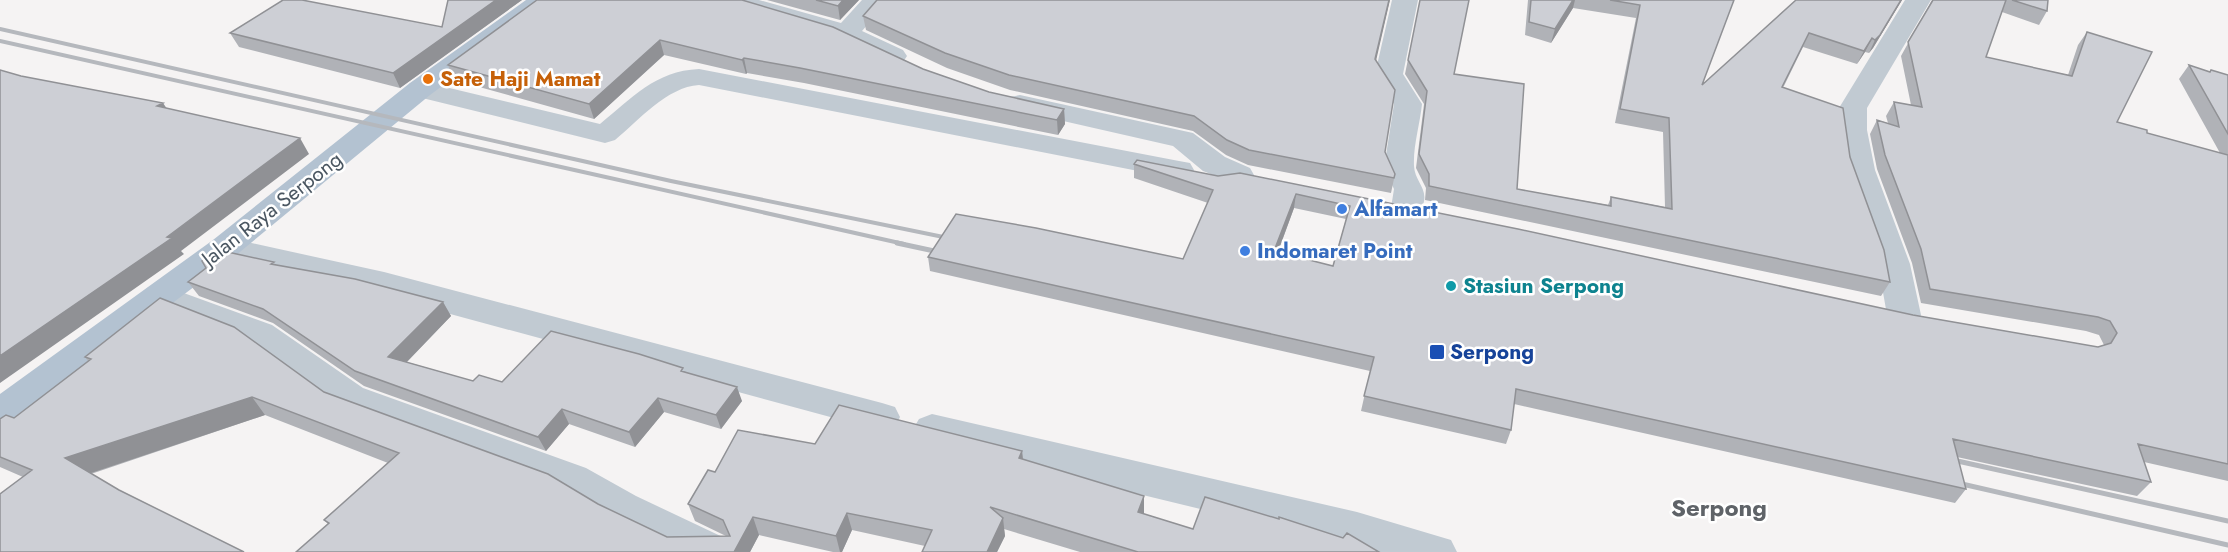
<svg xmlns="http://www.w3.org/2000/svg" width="2228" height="552" font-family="Jost,sans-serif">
  <rect width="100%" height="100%" fill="#f5f3f3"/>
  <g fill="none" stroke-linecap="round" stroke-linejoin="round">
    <path fill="#c1cad2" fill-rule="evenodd" d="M718 0H759L841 23 862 0H889L862 31 903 50 907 56 903 62C886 66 871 55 856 48 814 28 766 18 722 5Z
      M1392 0H1418L1403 74 1422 104C1420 124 1413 146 1414 166 1415 185 1434 190 1418 215L1407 218 1396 215 1391 208 1394 189 1384 168 1394 104 1375 74Z
      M1905 0H1931L1867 108V130L1875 170 1910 264 1921 315 1916 324 1904 327 1892 324 1887 315 1878 264 1845 170 1838 130 1839 108Z
      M699 69 1179 161 1190 163 1194 170 1190 177 1179 179 699 85C667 87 639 120 615 140L605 143 410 95 406 89 410 83 420 81 600 124C632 98 655 71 699 69Z
      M1020 95 1193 133 1225 157 1250 168 1254 175 1250 182 1239 185 1203 171 1173 146 1010 109 1006 103 1010 97Z
      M224 237 384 272 882 403 895 407 900 417 895 427 882 431 384 296 213 256 208 248 213 240Z
      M159 284 272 325 363 388 586 468 636 496 729 540 735 552H675L608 520 558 490 337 408 248 343 147 304 142 296 147 288Z
      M932 414 1357 512 1451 540 1457 552H1378L932 444 919 439 913 429 919 419Z"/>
    <path fill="#b3c2d1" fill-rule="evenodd" d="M526 0H555L551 5 430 95 235 256 13 423 0 427V394L213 240 410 83Z"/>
    <path stroke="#b5b8bd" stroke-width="4" d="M0 29 671 181 958 240
      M0 41 904 244"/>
    <path stroke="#b5b8bd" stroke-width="5" d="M897 243 948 254
      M1944 458 2228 521
      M1949 481 2228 545"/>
  </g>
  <path fill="#b0b2b7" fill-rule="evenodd" d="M448 0H522L400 88 239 47 230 33 442 27Z
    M537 0 923 69 989 92 1064 109 1065 124 1058 135 804 83 747 73 746 74 664 55 594 119 454 80 448 65Z
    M767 0H859L840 20Z
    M1420 0 1454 74 1517 189 1608 205 1611 197 1665 207 1663 132 1615 123 1636 18 1573 8 1551 43 1525 35 1528 0H1734L1702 85 1796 0H1902L1873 48 1869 53 1865 52 1857 64 1803 47 1783 88 1850 157 1890 282 1881 296 1425 200 1426 188 1416 168 1424 104 1405 74Z
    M1932 0H2048L2047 11 2039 25 2002 12 1986 57 2068 75 2078 45 2087 32 2117 122 2147 133 2220 153 2179 79 2189 65 2209 72 2211 70 2228 75V481L2144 462 2151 482 2137 496 1957 457 1966 489 1955 503 1514 404 1511 430 1506 444 1361 411 1370 371 930 271 928 257 1183 259 1208 203 1134 178V164L1137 160 1913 315 2098 347 2104 345 2099 335 2086 331 1921 303 1912 263 1877 169 1870 134 1877 120 1888 123 1886 116 1894 102 1911 105 1901 56ZM1294 208 1346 219 1333 266 1278 252Z
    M863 16 1376 60 1385 152 1395 174 1391 193 1248 165 1226 155 1193 131 1010 90 947 68 866 30Z
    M274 262 275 265 443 302 451 316 407 362 473 381 502 382 684 371 742 401 721 429 664 412 635 447 569 424 546 451 364 386 273 323 199 296 188 282 206 268Z
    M85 357 324 392 598 504 667 537 726 536 695 521 688 504 715 472 815 444 1022 451 1023 459 1144 514 1193 529 1379 552H1080L1004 529 1005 536 997 552H922L925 546 852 530 842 552H833L759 535 750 552H296L328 524 324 520 388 463 265 415 91 474 23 477 0 467V419L14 418 88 361Z"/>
  <path fill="#909195" d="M496 0H522L400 88 393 73Z
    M843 0H859L840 20 838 6Z
    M1389 0H1390L1373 74 1375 59Z
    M1573 0H1575L1573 8 1551 43 1555 29Z
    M1901 0H1902L1873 48 1869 53 1875 40Z
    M1872 38 1865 52 1857 64 1864 51Z
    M660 40 664 55 594 119 589 104Z
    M744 58 747 73 746 74 742 60Z
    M163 103 174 119 157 106Z
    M1064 109 1065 124 1058 135 1057 120Z
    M300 138 309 154 181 251 184 254 0 383V356L167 237Z
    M1296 194 1294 208 1273 265 1274 251Z
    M443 302 451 316 397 372 388 357Z
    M737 387 742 401 721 429 716 415Z
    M252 397 265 415 82 476 65 458Z
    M658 398 664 412 635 447 629 432Z
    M562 409 569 424 546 451 538 437Z
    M1022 451 1024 469 1019 458Z
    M1144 496V514L1138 512Z
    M847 513 852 530 842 552H840L836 536Z
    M753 517 759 535 750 552H734Z
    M1003 518 1005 536 997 552H987Z"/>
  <path fill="#cdcfd5" stroke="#909195" stroke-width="1.5" fill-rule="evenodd" d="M283 0H302L442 27 448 0H496L393 73 230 33Z
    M537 0H742L833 27 923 69 989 92 1064 109 1057 120 800 68 744 58 742 60 660 40 589 104 448 65Z
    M816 0H843L838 6Z
    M877 0H1389L1375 59 1395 90 1385 152 1395 174 1394 178 1249 150 1227 140 1194 116 1009 75 945 53 863 16Z
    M1420 0H1469L1454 74 1524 84 1517 189 1611 206V197L1672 209 1669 118 1620 109 1640 5 1610 0H1734L1702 85 1796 0H1901L1880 35 1875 40 1872 38 1864 51 1809 33 1782 87 1843 108 1850 157 1884 250 1890 282 1429 186V174L1419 154 1427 91 1408 60Z
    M1531 0H1573L1555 29 1529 22Z
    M1933 0H2006L1986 57 2072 76 2087 32 2152 52 2117 122 2147 130V133L2228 155V464L2138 444 2151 482 1953 439 1966 489 1516 389 1511 430 1364 396 1374 357 928 257 956 214 1036 228 1183 259 1213 190 1134 164 1137 160 1218 176 1240 173 1518 229 1913 315 2098 347 2111 343 2117 333 2110 321 2098 317 1930 289 1921 249 1885 155 1877 120 1899 127 1894 102 1922 107 1908 42ZM1296 194 1350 206 1333 266 1274 251Z
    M2012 0H2048L2047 11Z
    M2189 65 2210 72 2211 70 2228 75V134Z
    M0 70 21 76 163 103 157 106 300 138 167 237 172 238 0 356Z
    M218 250 274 262 271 264 355 279 443 302 388 357 473 381 479 375 502 382 551 331 639 354 683 368 681 371 737 387 716 415 658 398 629 432 562 409 538 437 355 371 263 309 188 282 206 268 202 261Z
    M160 298 234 327 324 392 548 474 598 504 667 537 730 536 723 520 688 504 708 470 715 472 738 430 815 444 839 405 1022 451 1019 458 1144 496 1138 512 1193 529 1205 497 1279 519V517L1343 538 1347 533 1379 552H1138L990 507 1003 518 987 552H922L932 530 847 513 836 536 753 517 734 552H296L329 523 324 520 399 453 252 397 65 458 119 490 244 552H0V494L32 470 0 457V419L6 415 14 418 91 359 85 357Z"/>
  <circle fill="#e8710a" stroke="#fff" stroke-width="2" cx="428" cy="79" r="6"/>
  <g fill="#3f7fe0" stroke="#fff" stroke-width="2">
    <circle cx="1342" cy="209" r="6"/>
    <circle cx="1245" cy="251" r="6"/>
  </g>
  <circle fill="#0f9aa8" stroke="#fff" stroke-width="2" cx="1451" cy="286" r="6"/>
  <rect fill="#1a4fb4" stroke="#fff" stroke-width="2" x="1429" y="344" width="16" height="16" rx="3"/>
  <g text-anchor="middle" stroke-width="5" stroke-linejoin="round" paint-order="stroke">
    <g font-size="21" font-weight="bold" fill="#c56008" stroke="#fff" text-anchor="start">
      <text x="440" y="86">Sate Haji Mamat</text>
    </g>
    <g font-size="21" fill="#4a5661" stroke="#fff">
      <text transform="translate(272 209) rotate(-38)" y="7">Jalan Raya Serpong</text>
    </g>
    <g font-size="21" font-weight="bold" fill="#366cbe" stroke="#fff" text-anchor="start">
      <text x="1354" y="216">Alfamart</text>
      <text x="1257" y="258">Indomaret Point</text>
    </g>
    <g font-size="21" font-weight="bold" fill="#0d838f" stroke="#fff" text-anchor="start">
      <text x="1463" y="293">Stasiun Serpong</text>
    </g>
    <g font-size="21" font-weight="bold" fill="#164399" stroke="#fff" text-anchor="start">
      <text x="1450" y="359">Serpong</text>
    </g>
    <g font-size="24" font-weight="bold" fill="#5f6368" stroke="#fff">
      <text x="1719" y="516">Serpong</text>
    </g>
  </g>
</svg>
